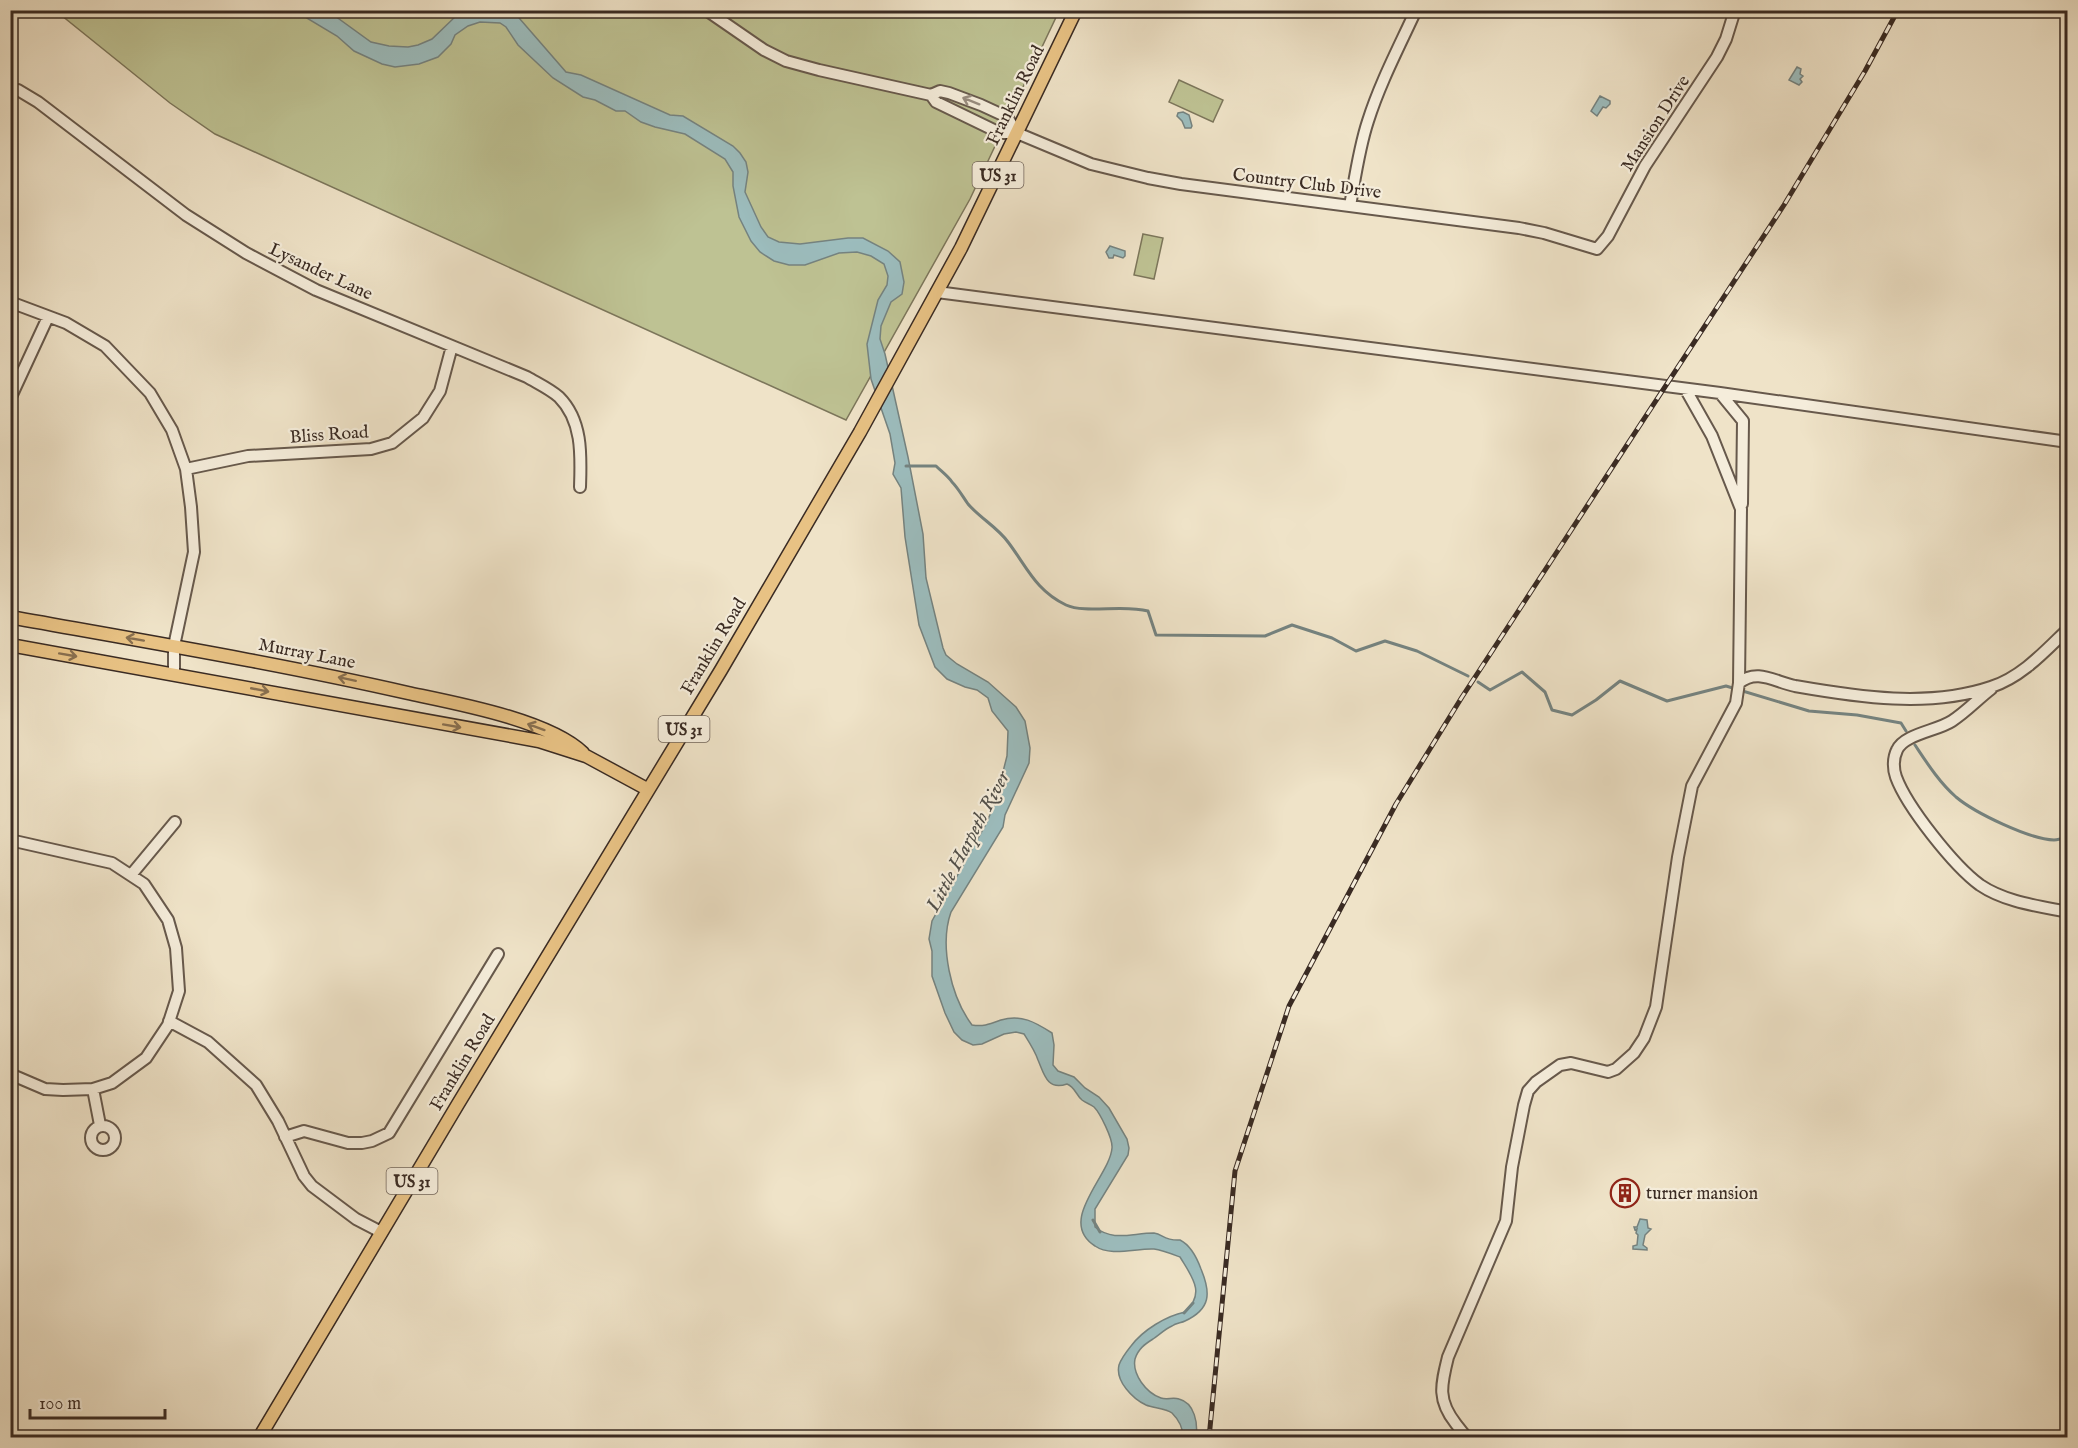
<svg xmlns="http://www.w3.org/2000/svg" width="2078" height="1448" font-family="'IM FELL English',serif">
  <rect width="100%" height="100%" fill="#efe3c8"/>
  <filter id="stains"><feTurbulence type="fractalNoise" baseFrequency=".00333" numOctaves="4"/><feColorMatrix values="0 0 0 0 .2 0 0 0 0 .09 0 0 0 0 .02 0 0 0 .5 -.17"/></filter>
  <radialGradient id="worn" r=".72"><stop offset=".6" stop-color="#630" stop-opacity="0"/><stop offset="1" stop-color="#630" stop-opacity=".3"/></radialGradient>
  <path fill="#bec293" stroke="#7c765b" stroke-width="1.5" d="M56 11H1059L970 199 846 420 215 134 170 103Z
    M1179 80 1223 100 1213 122 1169 102Z
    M1143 234 1163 238 1154 279 1134 275Z"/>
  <path fill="#9cbdbe" stroke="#758380" stroke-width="1.5" d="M178 11H261C232 15 206 21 178 11Z
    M295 11H328L371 42 389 46 408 47 418 45 432 39 458 14 464 11H513L566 72 581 75 670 115 683 116 733 146 740 153 746 162 748 172 745 192 761 227 768 237 779 242 800 244 848 238H863L888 251 900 262 904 282 902 294 891 302 881 326 880 339 885 354 908 457 923 534 926 578 943 648 946 655 957 664 988 682 1007 699 1016 707 1025 721 1030 748 1029 763 1005 815 1003 827 951 912C939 946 951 997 972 1025 983 1027 990 1024 1001 1020 1021 1014 1035 1022 1052 1033L1054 1045 1053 1065 1058 1071 1074 1077 1085 1088 1099 1097 1109 1108 1127 1139 1129 1148 1128 1155 1095 1209V1227C1113 1242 1132 1233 1154 1233 1163 1234 1164 1241 1180 1240 1190 1245 1197 1258 1201 1269 1211 1293 1211 1309 1185 1321 1181 1323 1176 1323 1172 1326 1165 1329 1159 1335 1153 1339 1145 1344 1138 1349 1135 1359 1132 1374 1146 1393 1161 1398 1167 1400 1173 1397 1179 1399 1195 1403 1198 1424 1196 1437H1183C1183 1428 1179 1420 1172 1413 1166 1408 1153 1408 1146 1405 1133 1399 1115 1381 1119 1365 1121 1359 1127 1351 1131 1346 1143 1330 1166 1316 1185 1312 1206 1293 1192 1277 1180 1257 1172 1254 1162 1250 1154 1249 1136 1248 1111 1257 1095 1246 1056 1221 1110 1176 1112 1148 1113 1139 1100 1113 1094 1107 1090 1104 1086 1103 1082 1100 1076 1095 1075 1087 1067 1084 1047 1091 1044 1074 1038 1060 1035 1051 1029 1042 1024 1034L1016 1032 1004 1034 982 1044 973 1045 962 1040 954 1032 945 1013 932 976V951L929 939 932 921 986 824 995 803 1007 756 1008 731 992 711 988 698 977 690 965 687 947 679 935 667 919 625 905 537 901 488 893 474 895 463 890 434 871 379 867 344 878 300 887 285 888 276 884 264 871 256 857 252 839 253 805 265H789L774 261 760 252 751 241 739 217 733 186V172L725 159 685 134 655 127 641 122 625 111H616L595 100 583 97 553 78 518 45 506 27 500 23 480 22 468 26 455 35 451 44 438 57 419 64 395 67 382 64 354 51 337 36Z
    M1797 67 1801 69 1800 74 1803 76 1800 79 1802 82 1799 85 1789 80Z
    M1600 96 1610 101V104L1606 108 1603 107 1597 116 1591 111Z
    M1183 112 1189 115 1192 126 1191 128H1185L1182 121 1177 116 1178 113Z
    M1110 246 1125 251V256L1123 258 1114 255 1113 258H1109L1106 252Z
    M1640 1219 1647 1220 1648 1228 1651 1229 1645 1235 1643 1245 1647 1248V1250L1633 1249V1246L1637 1245 1638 1235 1636 1233 1637 1229 1635 1230 1634 1227H1637Z"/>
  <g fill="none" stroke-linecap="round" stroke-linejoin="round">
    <path stroke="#758380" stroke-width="3" d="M906 466H936C941 471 948 476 952 482 958 488 963 497 968 504 980 518 997 527 1008 542 1027 567 1036 591 1066 605 1086 614 1123 604 1148 611L1156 635 1265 636 1292 625 1332 638 1356 651 1385 641 1417 651 1468 676
      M1478 682 1490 690 1522 672 1545 692 1552 710 1572 715 1596 700 1620 681 1667 701 1726 686 1809 711 1857 715 1901 723 1906 731
      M1915 745C1927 763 1939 782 1956 797 1975 813 2029 839 2054 840 2058 840 2063 838 2068 838
      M1093 1220 1100 1232
      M1184 1313 1193 1303"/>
    <g stroke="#67594c" stroke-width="14">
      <path id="minor" d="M706 10 764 50 786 61 819 70 931 95
        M10 90H18L38 102 186 215 246 253 316 290 527 377C537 383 550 389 559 397 583 421 581 456 580 487
        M1017 133 1007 117 981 105 949 93 940 91 931 95 936 102 1000 133H1017L1091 164 1148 178 1181 184 1519 228 1544 233 1597 249 1608 236 1645 166 1717 57 1726 39 1735 10
        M1350 206C1355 178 1359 148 1368 121 1380 83 1399 47 1416 10
        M937 292 1720 393 2068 442
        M10 302 66 323 105 346 150 393 172 430 186 469 191 507 194 552 174 646V674
        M1686 390 1712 436 1741 509 1739 683
        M1720 393 1743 421 1742 504
        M10 399 48 317
        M186 469 248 456 371 449 392 443 423 418 440 391 452 346
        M1991 689C1978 699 1966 712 1952 721 1937 731 1904 734 1897 750 1893 758 1893 769 1896 777 1907 807 1954 866 1980 885 2005 902 2038 906 2068 912
        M10 840 112 863 144 884 168 920 176 948 179 991 168 1025 146 1058 112 1083 93 1089 63 1090 45 1089 10 1074
        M131 875 175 822
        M169 1021 208 1042 256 1085 278 1121 304 1176 312 1186 356 1219 381 1232
        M93 1089 100 1125
        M91 1138a12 12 0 1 1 24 0a12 12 0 1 1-24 0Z
        M285 1137 304 1131 348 1143H362L372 1141 389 1133 498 954
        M1468 1438C1463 1434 1460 1429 1456 1424 1437 1400 1441 1385 1448 1357L1506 1221 1512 1167 1524 1105 1528 1091 1536 1082 1560 1065 1571 1063 1608 1072 1616 1069 1634 1053 1644 1038 1656 1007 1678 857 1692 786 1736 703 1739 683C1757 668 1775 682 1795 686 1858 697 1929 708 1991 687 2022 677 2045 651 2068 629"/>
    </g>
    <g stroke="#3a2b23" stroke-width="15">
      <path id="major" d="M10 617C143 641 276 663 408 693 455 703 549 720 583 753
        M10 645 539 741 586 756 647 789
        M259 1438 458 1104 721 670 860 432 961 248 1076 10"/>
    </g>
    <use href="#minor" stroke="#f5eddb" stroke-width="10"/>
    <use href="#major" stroke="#e8c284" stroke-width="12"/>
    <g stroke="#3a2b23" stroke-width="5">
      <path id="rail" d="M1209 1438 1235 1171 1289 1006 1396 804 1462 697 1784 205 1865 71 1898 10"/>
    </g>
    <use href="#rail" stroke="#f5eddb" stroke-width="3" stroke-dasharray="9" stroke-linecap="butt"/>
  </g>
  <defs><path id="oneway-shaft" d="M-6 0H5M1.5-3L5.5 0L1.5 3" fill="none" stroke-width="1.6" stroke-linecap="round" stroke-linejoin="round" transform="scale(1.5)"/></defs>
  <use stroke="#988c7f" href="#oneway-shaft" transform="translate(971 101) rotate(-158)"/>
  <g stroke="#886f4f">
    <use href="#oneway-shaft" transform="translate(135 639) rotate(-170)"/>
    <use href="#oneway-shaft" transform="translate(68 655) rotate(10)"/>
    <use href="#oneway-shaft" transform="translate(347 679) rotate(-168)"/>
    <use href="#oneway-shaft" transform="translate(260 690) rotate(11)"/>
    <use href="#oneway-shaft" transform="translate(452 726) rotate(10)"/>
    <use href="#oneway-shaft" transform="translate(536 727) rotate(-160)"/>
  </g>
  <defs>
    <g id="building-ring" transform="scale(1.5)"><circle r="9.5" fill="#f5eddb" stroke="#8f2418" stroke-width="1.5"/><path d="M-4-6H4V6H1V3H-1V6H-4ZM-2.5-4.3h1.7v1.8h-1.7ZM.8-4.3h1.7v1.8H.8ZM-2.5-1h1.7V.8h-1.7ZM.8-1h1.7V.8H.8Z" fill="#8f2418"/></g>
  </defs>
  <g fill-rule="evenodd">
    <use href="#building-ring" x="1625" y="1193"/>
  </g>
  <g text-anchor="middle" stroke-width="4.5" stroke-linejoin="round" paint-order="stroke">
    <g fill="#f5eddb" stroke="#72655a" stroke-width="1.5">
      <rect x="972.5" y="162" width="51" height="26" rx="4.5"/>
      <rect x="658.5" y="716" width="51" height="26" rx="4.5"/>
      <rect x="386.5" y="1168" width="51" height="26" rx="4.5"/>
    </g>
    <g font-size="16" font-weight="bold" fill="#3a2b23">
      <text x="998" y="181">US 31</text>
      <text x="684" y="735">US 31</text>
      <text x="412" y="1187">US 31</text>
    </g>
    <g font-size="18" fill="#3a2b23" stroke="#f5eddb">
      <text transform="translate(1015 95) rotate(-64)" y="6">Franklin Road</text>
      <text transform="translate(1655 123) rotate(-57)" y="6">Mansion Drive</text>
      <text transform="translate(1307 183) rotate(7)" y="6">Country Club Drive</text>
      <text transform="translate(321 271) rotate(25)" y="6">Lysander Lane</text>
      <text transform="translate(329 434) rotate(-4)" y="6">Bliss Road</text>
      <text transform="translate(713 646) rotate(-59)" y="6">Franklin Road</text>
      <text transform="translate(307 653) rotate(11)" y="6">Murray Lane</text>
      <text transform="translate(462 1062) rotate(-59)" y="6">Franklin Road</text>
    </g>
    <g font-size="18" fill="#3a2b23" stroke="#f5eddb" text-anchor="start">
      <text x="1646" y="1199">turner mansion</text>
    </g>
    <g font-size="20" font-style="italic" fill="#52504a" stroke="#f5eddb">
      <text transform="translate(967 841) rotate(-62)" y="7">Little Harpeth River</text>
    </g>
  </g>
  <rect width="2078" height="1448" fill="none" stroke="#efe3c8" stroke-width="36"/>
  <rect x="12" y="12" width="2054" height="1424" fill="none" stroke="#3a2b23" stroke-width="3"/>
  <rect x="18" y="18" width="2042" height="1412" fill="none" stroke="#3a2b23" stroke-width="1.5"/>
  <path d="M30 1409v9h135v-9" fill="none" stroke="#3a2b23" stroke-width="3"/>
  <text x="39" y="1409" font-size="18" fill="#3a2b23" stroke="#f5eddb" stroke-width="4.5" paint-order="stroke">100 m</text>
  <rect width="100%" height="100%" filter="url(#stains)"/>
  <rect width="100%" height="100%" fill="url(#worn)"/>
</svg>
